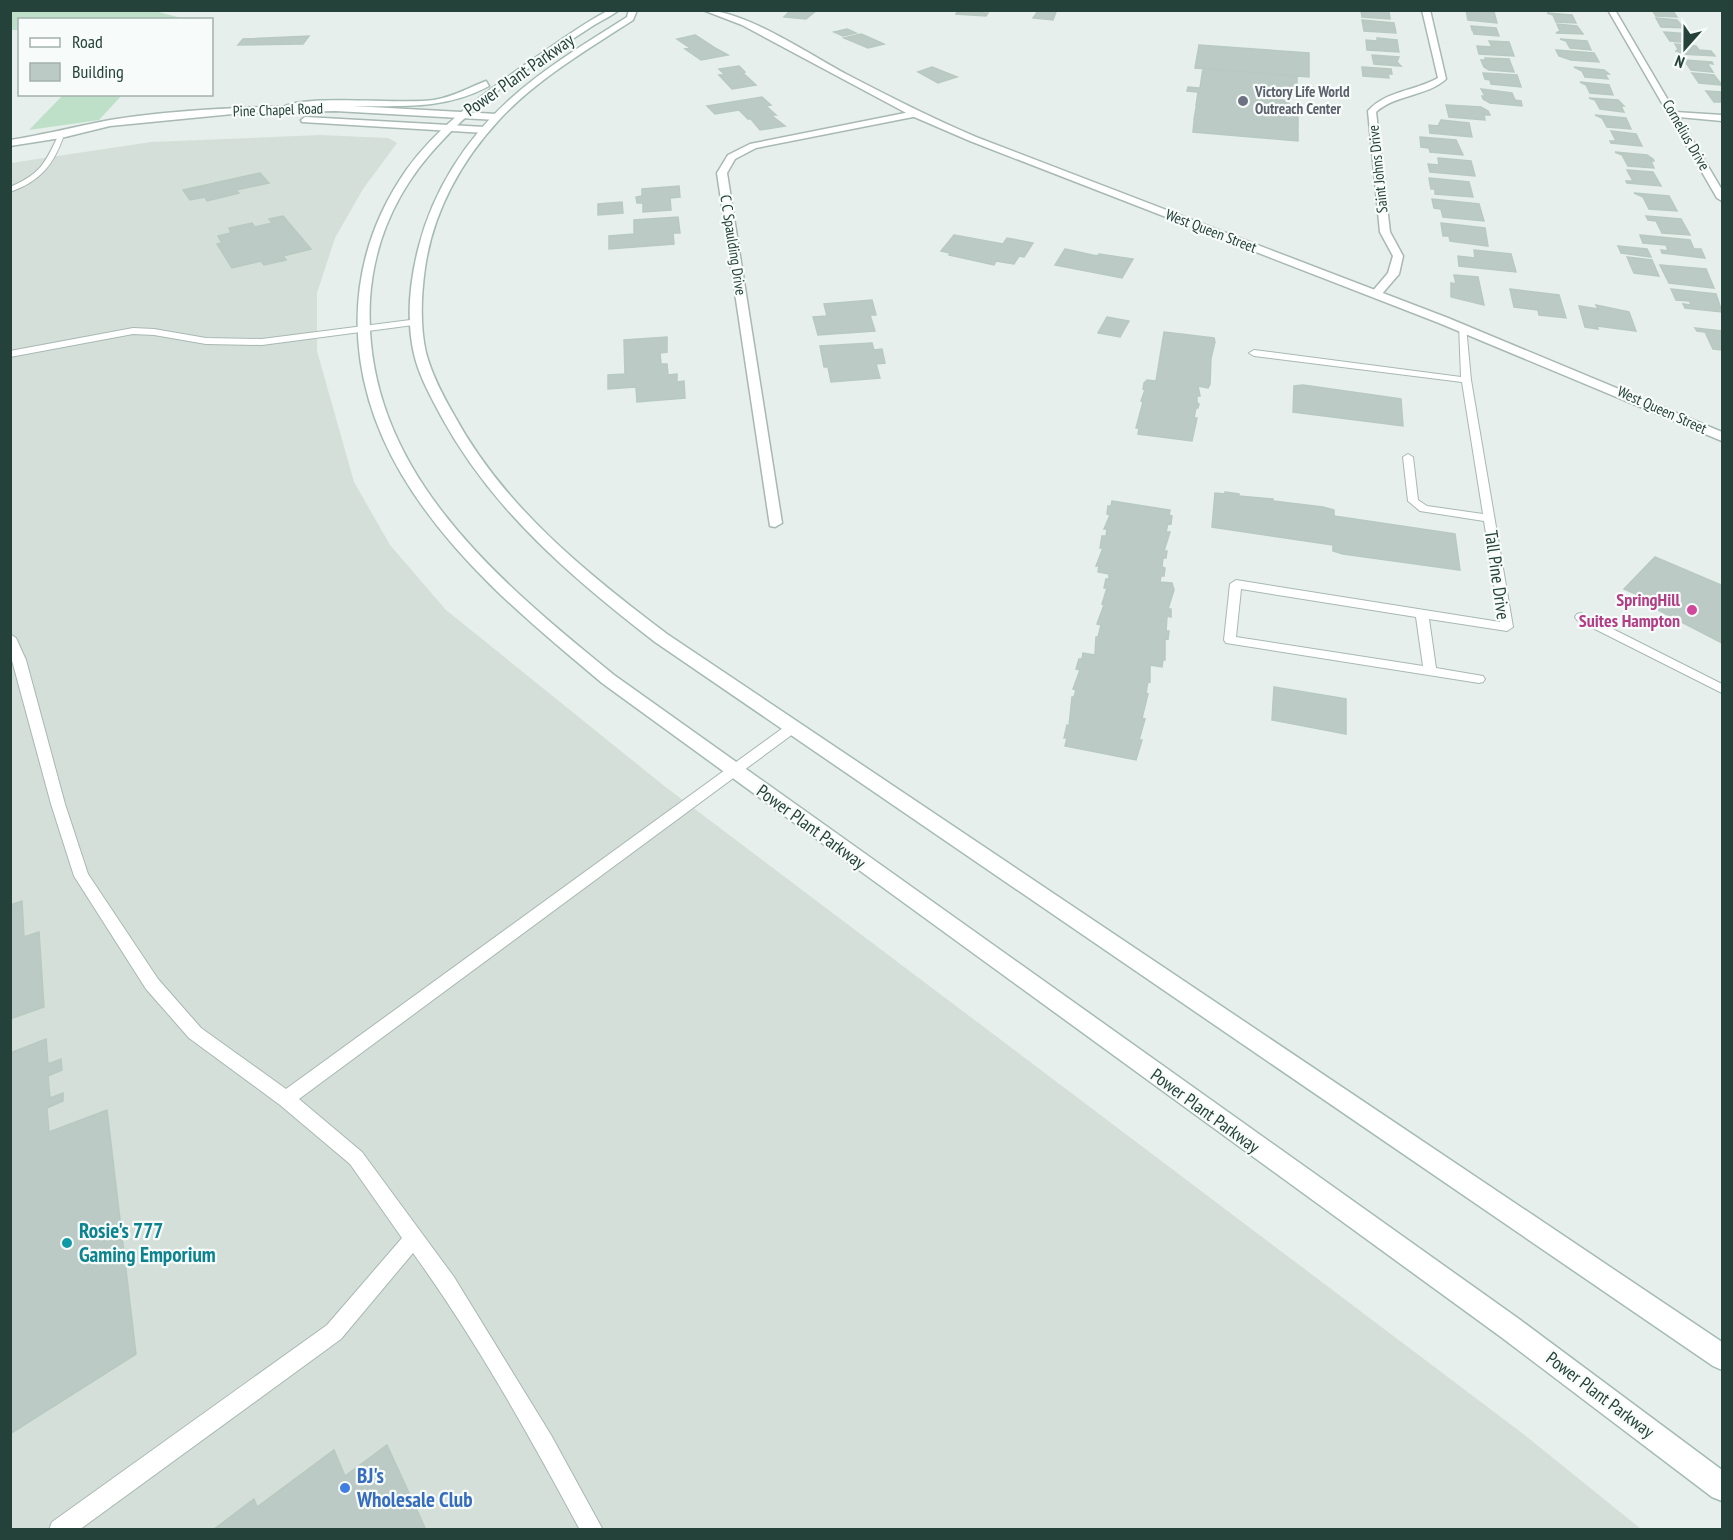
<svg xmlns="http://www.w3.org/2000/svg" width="1733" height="1540" font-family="'PT Sans Narrow',sans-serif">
  <rect width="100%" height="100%" fill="#e6efeb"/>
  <path fill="#d4dfda" d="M320 135 388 138 397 143 363 189 335 238 317 293V351L354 482 390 545 446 610 663 785 1522 1433 1641 1529 11 1530V163L151 142Z"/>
  <path fill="#bfe0c8" d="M10 11H155L185 19 20 20 19 30H11Z
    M64 94H122V95L99 120 29 130Z"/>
  <path fill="#bbcac4" stroke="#b8c9c2" stroke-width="1.5" d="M817 10 806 19 784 17 789 12 784 10Z
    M958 10 984 11 983 13H988L986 16 956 14Z
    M1361 10 1389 11 1390 19 1362 17Z
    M1466 10 1494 12 1497 23 1468 20Z
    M1652 10H1672L1677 17 1656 16Z
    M1038 11 1056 12 1053 20 1033 18Z
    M1547 13 1572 15 1576 23 1556 22 1553 15Z
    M1656 18 1677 20 1682 26 1689 28 1661 27Z
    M1362 20 1394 23 1396 33 1364 31Z
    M1557 24 1577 26 1583 34 1556 33 1560 31Z
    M1471 26 1496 28 1499 36 1474 34 1473 31 1477 30H1472Z
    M847 29 856 33 843 36 834 32Z
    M1664 32 1691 34 1686 36 1692 43 1670 41Z
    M861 34 868 37 884 44 868 48 844 38Z
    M695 35 715 48 728 55 701 60 685 49 690 48 677 39Z
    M309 36 303 44 238 45 243 39Z
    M1377 38 1397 40 1398 46H1394L1398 47 1399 52 1367 50 1366 40 1377 41Z
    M1560 39 1587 41 1591 50 1570 48 1566 41Z
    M1489 41 1509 42 1514 56 1479 54 1477 46 1492 47Z
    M1675 44 1696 46 1699 50 1711 51 1715 56 1681 54 1676 51 1678 49Z
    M1199 45 1309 53V77L1195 68Z
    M1556 50 1594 53 1599 62 1571 60 1559 56Z
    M1372 55 1399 57 1397 62 1401 66 1374 64Z
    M1485 58 1509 59 1514 72 1489 70 1484 67 1481 60H1486Z
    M1684 60 1712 62 1713 64 1707 63 1713 72 1691 70Z
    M739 66 745 72 743 73 756 85 732 89 719 75H725L719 69Z
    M932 67 957 77 938 83 918 72Z
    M1362 67 1391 69 1392 74H1388L1389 78 1363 76Z
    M1574 67 1604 70 1609 74H1605L1608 79 1585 77 1582 71Z
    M1203 68 1297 76V92L1289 91V105L1297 106 1298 115 1294 114 1298 117V129L1294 131H1298V141L1193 132 1194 122 1197 120H1194L1196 108 1200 106H1196L1198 92 1187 91 1188 87 1200 88Z
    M1483 73 1517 75 1521 87 1491 84 1490 80 1485 79Z
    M1692 73 1714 75 1722 85 1699 83Z
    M1580 82 1609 85 1613 95 1590 93 1586 85Z
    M1481 89 1512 93 1515 100 1521 101 1522 106 1490 103 1483 99 1482 96H1485Z
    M1706 91 1722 92V102H1714Z
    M762 97 771 105 766 106 776 115H771L785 126 760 130 751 119H748L739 110 715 114 707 106Z
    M1589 98 1618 100 1624 106H1621L1624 112 1600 109 1595 100Z
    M1446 105 1481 107 1488 111 1490 115H1484L1485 120 1449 117Z
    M1595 115 1626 118 1631 129 1607 127 1602 118Z
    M1441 120 1469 123 1472 137 1430 133 1429 125 1438 126Z
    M1611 131 1636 134 1642 146 1611 143 1610 141H1616Z
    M1420 137 1456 140 1463 155 1430 152 1429 148 1421 147Z
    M1615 152 1647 155 1653 159 1654 161H1651L1654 168 1628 166 1622 155Z
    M1438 158 1471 161 1475 176 1430 172 1428 164 1439 165Z
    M1627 170 1653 172 1661 186 1627 183 1626 181H1633Z
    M260 173 269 183 236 190 239 193 207 201 205 197 190 200 183 190Z
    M1429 178 1469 182 1473 197 1435 194V189H1431Z
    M679 186 680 197 670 198 671 210 643 212V203H637L636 197 642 196V189Z
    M1634 193 1669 196 1677 211 1649 209 1643 197Z
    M1432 199 1479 204 1484 221 1443 217 1441 209 1434 208Z
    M622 202 623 213 598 215V204Z
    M283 216 311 249 283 256 286 260 264 265 261 261 232 268 217 244 222 243 218 236 231 233 229 228 252 223 255 227 272 223 269 219Z
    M1646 216 1681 219 1690 235 1662 233 1656 221 1648 220Z
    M678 217 680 233H673L674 244 609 249V236L634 234V220Z
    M1441 223 1485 228 1488 246 1450 241 1449 236H1443Z
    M954 235 1003 244 1007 238 1033 243 1024 257 1019 256 1014 264 996 261 994 265 949 255 950 253 941 251Z
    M1640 235 1690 240 1694 249H1701L1705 258 1662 253 1661 250 1668 251 1666 245 1643 243Z
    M1618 246 1647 249 1651 257 1621 253Z
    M1065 249 1097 256 1099 254 1133 259 1122 278 1055 265Z
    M1474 250 1511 254 1516 272 1459 266 1458 256 1475 258Z
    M1627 257 1652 260 1659 276 1634 273Z
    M1660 265 1706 269 1714 288 1669 283Z
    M1454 275 1478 277 1484 305 1451 297V283L1456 284Z
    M1510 289 1559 295 1566 318 1539 315 1538 310 1514 307Z
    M1671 289 1716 294 1722 312 1685 308 1683 304 1692 305 1689 301 1676 300Z
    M872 300 876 315H870L875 331 818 335 813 317 827 316 824 304Z
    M1596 305 1629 312 1636 331 1597 326 1598 329 1585 327 1579 306 1598 309Z
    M1107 317 1129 321 1120 337 1098 333Z
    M1695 328 1722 331V350L1713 349 1705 332 1697 331Z
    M1164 332 1214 338 1215 342 1211 358 1210 384 1208 388 1198 386 1200 396H1197V403L1199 404 1198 408H1196L1194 418H1197L1192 441 1138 434 1139 428H1136L1143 402 1141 401 1145 390 1143 389 1144 383 1147 380 1156 381Z
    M667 337V352L660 353 661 364H667L668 375 677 374V382L684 381 685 398 637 402 636 387 608 389V375L625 374 624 340Z
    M872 343 874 350 882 349 885 363 876 364 880 378 831 382 828 367H824L820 346Z
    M1303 385 1401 399 1403 426 1293 412 1294 386Z
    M1225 492 1239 494V496L1273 499V501L1323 507 1334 510V516L1455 534 1460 570 1343 554 1333 551V545L1212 527 1215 493 1225 494Z
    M1112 501 1170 510 1169 515 1172 516 1171 524 1168 523 1166 532H1170L1164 551H1167L1166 558H1163L1162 567 1165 568 1164 576H1161L1160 582 1172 583 1174 590 1168 609H1171V617L1167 616 1166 631H1169L1168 639 1165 638V660H1163L1162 667 1150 665V682L1148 681 1146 693 1148 694 1142 718 1145 719 1139 740H1142L1136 760 1065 746 1067 738H1064L1067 725 1069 726 1072 697H1074L1076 690 1073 689 1080 670 1076 669 1079 659H1082L1083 653 1095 655 1096 637H1098L1101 625 1097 624 1104 605 1102 604 1107 588H1104L1106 579H1109V574L1098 572 1099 566H1096L1103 548H1100L1102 536H1106L1107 529H1104L1110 515 1107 514 1108 506H1111Z
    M1655 557 1721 585 1722 583V643L1635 598 1638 595 1624 589Z
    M1274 687 1346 699V734L1272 720Z
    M22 901 24 937 39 932 44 1007 10 1019V905Z
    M46 1039 48 1064 61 1059 62 1070 48 1076 50 1098 63 1093V1101L47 1108 49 1132 107 1110 136 1354 10 1434V1053Z
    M387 1445 426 1530H213L254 1499 257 1507 334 1450 345 1476Z"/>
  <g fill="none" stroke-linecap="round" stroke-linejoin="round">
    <g stroke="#a8b8b2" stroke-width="2">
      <path id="service" d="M59 134 64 135C54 164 41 181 10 192V187C42 173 45 163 59 134Z
        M418 319 422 322 421 324 262 345 206 344 154 335 133 334 10 357V351L133 328 154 329 206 338 262 339Z
        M1459 324 1466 326 1471 380 1513 627 1507 631 1429 619 1436 668 1483 676 1485 679 1483 682 1479 683 1226 643 1224 640 1230 584 1236 580 1500 622 1484 521 1420 511 1408 501 1403 457 1408 454 1413 457 1418 500 1427 506 1483 514 1462 382 1254 356 1249 353 1254 350 1461 377ZM1241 589 1416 617 1423 666 1236 637Z
        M1581 613 1722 684V693L1577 620 1575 617 1577 614Z
        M10 634 16 638 26 660 65 804 88 874 158 979 201 1028 286 1089 787 725H797L799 728 797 731 299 1099 362 1152 454 1277 551 1435 603 1530H580C529 1435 476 1340 413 1253L341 1339 79 1530H49L52 1522 327 1325 402 1238 350 1164 280 1105 189 1038 146 989 74 876 51 804 10 653Z"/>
    </g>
    <g stroke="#a8b8b2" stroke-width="3">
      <path id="minor" d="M1422 10H1430L1446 79C1426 97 1396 94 1376 112L1390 232 1403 256 1399 274 1381 295 1377 296 1371 293 1388 273 1393 256 1380 232 1368 111C1385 91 1415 91 1438 78Z
        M1608 10H1615L1675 112 1722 115V121L1679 117 1722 190V201L1717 198Z
        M915 111 919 114 918 116 756 148 735 159 727 173 782 523 775 527 770 526 717 173 728 155 750 144Z"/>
    </g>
    <g stroke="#a8b8b2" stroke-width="3">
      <path id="tertiary" d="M703 10C745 10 810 55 848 75 890 97 932 118 976 137L1448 318 1722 432V441L1439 323 970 141 912 116 742 25Z
        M335 105 497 114 501 117 497 120 335 111 243 113 110 126 61 138 10 146V140C44 135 77 126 110 120 184 108 260 107 335 105Z
        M305 117 485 127 490 130 485 133 302 122 301 120Z"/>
    </g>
    <g stroke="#a4bbb3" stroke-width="3">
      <path id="secondary" d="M609 10H619C610 17 598 22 588 29 537 62 482 97 441 142 399 186 374 239 370 299 361 468 495 578 614 675L1519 1319 1722 1470V1501L1712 1497 1501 1337 602 683C529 622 452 559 402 475 344 377 340 264 407 169 438 126 483 94 526 64 553 46 580 25 609 10Z
        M629 10H637L633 20C587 50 537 79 499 120 461 161 433 212 425 268 421 296 420 326 426 353 432 375 443 396 454 415 504 507 585 572 667 634L1722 1342V1370L1713 1366 655 642C572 578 492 510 441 416 431 397 419 376 414 354 406 319 410 280 419 246 433 191 466 139 508 101 544 68 586 43 627 17Z
        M486 81 489 86C441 112 394 105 341 106 323 106 304 109 286 111L282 108C303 93 401 105 434 100 453 97 468 88 486 81Z"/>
    </g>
    <use href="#service" fill="#fff" fill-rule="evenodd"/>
    <use href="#minor" fill="#fff" fill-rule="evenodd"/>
    <use href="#tertiary" fill="#fff" fill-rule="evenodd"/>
    <use href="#secondary" fill="#fff" fill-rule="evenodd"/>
  </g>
  <circle fill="#6b7280" stroke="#f7fbf9" stroke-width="2" cx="1243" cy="101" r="6"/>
  <circle fill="#d1479c" stroke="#f7fbf9" stroke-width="2" cx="1692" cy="610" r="6"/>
  <circle fill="#0f9aa8" stroke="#f7fbf9" stroke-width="2" cx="67" cy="1243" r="6"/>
  <circle fill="#3f7fe0" stroke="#f7fbf9" stroke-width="2" cx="345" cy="1488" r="6"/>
  <g text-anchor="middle" stroke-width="4.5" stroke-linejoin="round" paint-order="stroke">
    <g font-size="15" font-weight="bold" fill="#5b616d" stroke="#f7fbf9" text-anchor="start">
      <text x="1255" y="97">Victory Life World<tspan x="1255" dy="17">Outreach Center</tspan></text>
    </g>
    <g font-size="15" fill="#24423a" stroke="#f7fbf9">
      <text transform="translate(278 110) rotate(-2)" y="5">Pine Chapel Road</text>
      <text transform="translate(1686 135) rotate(60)" y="5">Cornelius Drive</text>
      <text transform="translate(1378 169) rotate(-96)" y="5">Saint Johns Drive</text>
      <text transform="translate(1211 231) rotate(21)" y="5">West Queen Street</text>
      <text transform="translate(733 245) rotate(81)" y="5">C C Spaulding Drive</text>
      <text transform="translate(1662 410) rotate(24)" y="5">West Queen Street</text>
    </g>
    <g font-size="18" fill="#24423a" stroke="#f7fbf9">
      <text transform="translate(519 75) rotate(-35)" y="6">Power Plant Parkway</text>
      <text transform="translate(1497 575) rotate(82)" y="6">Tall Pine Drive</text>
      <text transform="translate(811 827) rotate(36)" y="6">Power Plant Parkway</text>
      <text transform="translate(1205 1111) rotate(36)" y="6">Power Plant Parkway</text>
      <text transform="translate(1600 1395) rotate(37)" y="6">Power Plant Parkway</text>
    </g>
    <g font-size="18" font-weight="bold" fill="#b23c85" stroke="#f7fbf9" text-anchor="end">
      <text x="1680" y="606">SpringHill<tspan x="1680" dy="21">Suites Hampton</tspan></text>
    </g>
    <g font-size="21" font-weight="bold" fill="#0d838f" stroke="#f7fbf9" text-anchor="start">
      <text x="79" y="1238">Rosie's 777<tspan x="79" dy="24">Gaming Emporium</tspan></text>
    </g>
    <g font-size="21" font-weight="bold" fill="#366cbe" stroke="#f7fbf9" text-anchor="start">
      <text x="357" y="1483">BJ's<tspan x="357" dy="24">Wholesale Club</tspan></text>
    </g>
  </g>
  <rect width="1733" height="1540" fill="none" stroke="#24423a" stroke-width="24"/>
  <rect x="18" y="18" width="195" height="78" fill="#f7fbf9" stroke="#a3b1ad" stroke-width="1.5"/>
  <rect x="30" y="38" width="30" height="9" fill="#ffffff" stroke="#a3b1ad" stroke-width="1.5"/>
  <text x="72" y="48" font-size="18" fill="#24423a">Road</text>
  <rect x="30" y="63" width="30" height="18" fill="#bbcac4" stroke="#a3b1ad" stroke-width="1.5"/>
  <text x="72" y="78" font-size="18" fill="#24423a">Building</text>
  <g transform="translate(1685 48) rotate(201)" stroke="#f7fbf9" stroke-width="4.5" paint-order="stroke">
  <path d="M0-4.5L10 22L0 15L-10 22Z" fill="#24423a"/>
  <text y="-9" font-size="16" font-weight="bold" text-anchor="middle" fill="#24423a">N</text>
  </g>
</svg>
